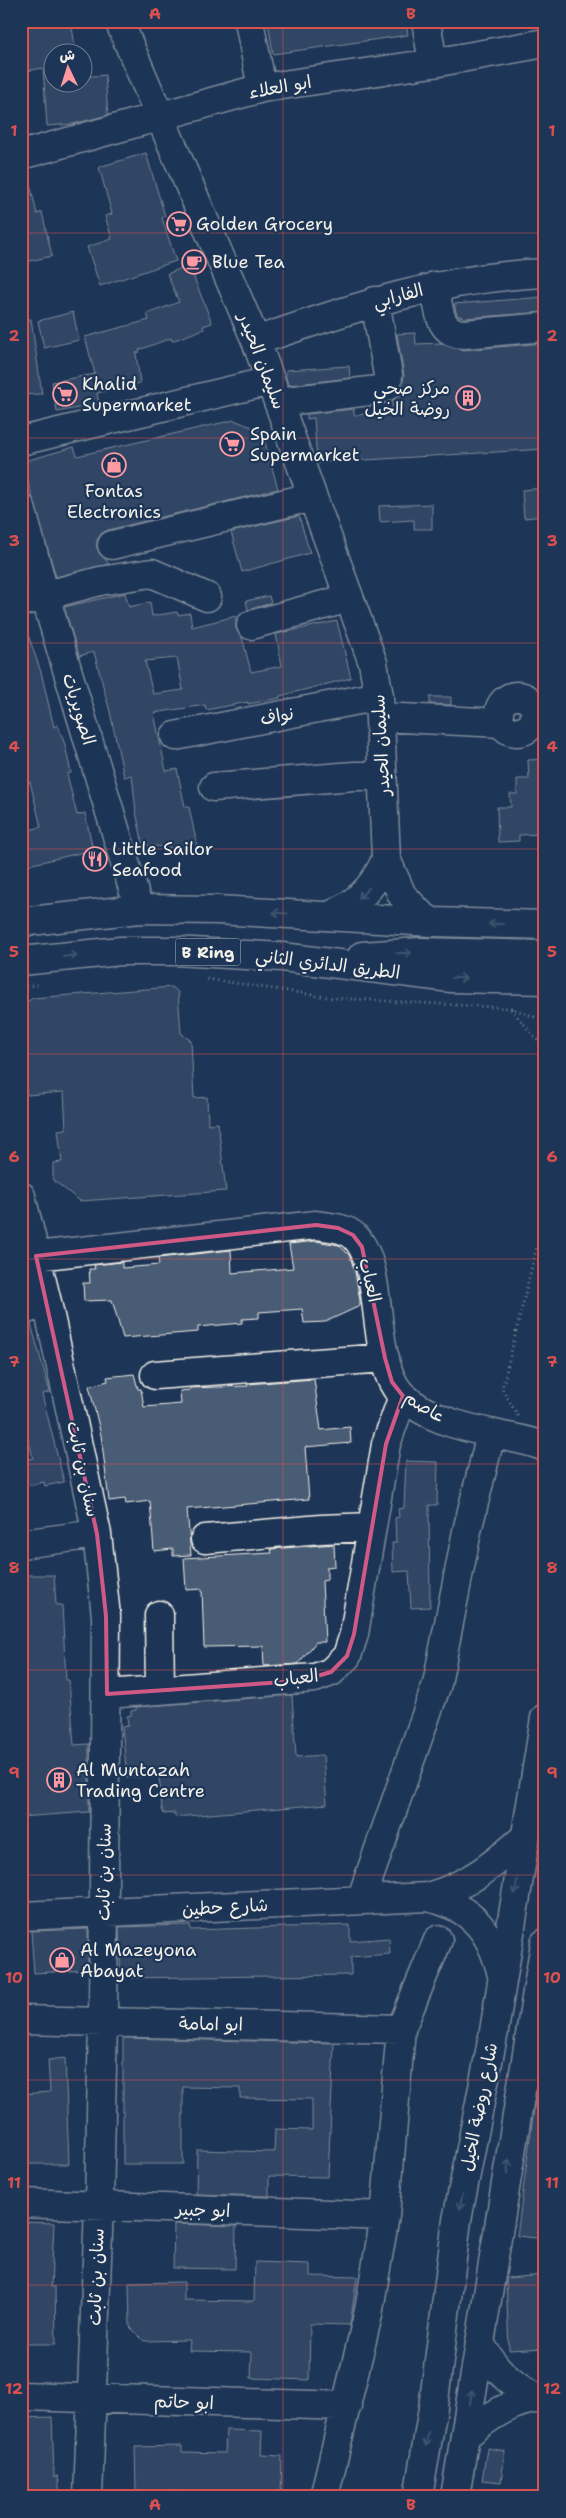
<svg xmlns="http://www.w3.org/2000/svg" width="566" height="2518" font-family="'Shantell Sans','Playpen Sans Arabic',sans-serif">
  <rect width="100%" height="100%" fill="#1d3557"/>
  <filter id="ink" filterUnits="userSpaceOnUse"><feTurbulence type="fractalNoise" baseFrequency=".02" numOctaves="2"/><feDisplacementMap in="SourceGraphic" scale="10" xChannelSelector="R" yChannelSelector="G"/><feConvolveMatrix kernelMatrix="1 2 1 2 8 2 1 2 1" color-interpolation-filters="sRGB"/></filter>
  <g filter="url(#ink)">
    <path fill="#485b74" stroke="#f4f1e8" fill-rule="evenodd" d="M21 21H71L76 52H52V82H82V77L105 75 108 115 73 124 47 126 43 68 21 72Z
      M268 21H406L408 35 273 54Z
      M146 153 165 216 162 218 176 261 100 286 87 247 112 239 105 216 112 214 99 167Z
      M28 175 37 214 42 212 52 256 21 263V176Z
      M189 265 212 323 203 326 204 329 172 341 171 338 139 350 140 352 136 353 140 383 97 393 99 404 57 412 52 382 95 374 85 337 149 320 147 314 179 302 167 274Z
      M545 297V312L465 318 457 315 454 304Z
      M73 312 79 340 44 348 38 321Z
      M31 319 42 394 21 395V320Z
      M415 333 416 344 441 343 463 350 545 343V449L317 463 314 418 307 419V414L354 409V415L392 412V401L400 395 404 376 397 334Z
      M349 366 350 378 289 385 286 379V370Z
      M234 420 262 431 278 489 108 530 102 533 97 540V548L109 564 56 577 22 462 74 447 77 456Z
      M545 488V516L524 518 522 490Z
      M432 504V529H414V520L380 522 379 506Z
      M299 516 310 553 242 572 231 532Z
      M125 593 129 607 150 602 152 616 177 612 178 615 190 613 192 627 236 616V629L242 637 251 672 282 666 276 634 337 621 351 678 280 696V698L248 704V702L206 710 205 705 154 713 166 771 177 769 185 807H189L198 850 143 845 136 812 132 775 124 777 110 712 94 652 79 656 64 607ZM177 658 183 690 153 694 145 661Z
      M269 596 271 603 248 610 246 601Z
      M21 623H24L41 672 54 727 58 725 65 745 71 773 67 774 77 815 85 813 93 850 24 866 21 853V832L41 827 30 782 21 784Z
      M430 697H451V705L430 704Z
      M545 759V834L519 835V841L498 842 497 807H511L510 794H517V779H529L528 760Z
      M172 987 178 992 181 1033 191 1041 194 1098 207 1097 208 1124 218 1123 226 1191 80 1201 53 1180V1163L62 1162 58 1130 66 1129 64 1092 27 1095 21 1067V1044L25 1041 22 1005 33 998Z
      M316 1241 339 1245 350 1256 355 1272 360 1300V1306L325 1322 304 1323 302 1309 259 1312V1318L242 1319V1323L198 1327V1332L123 1338 112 1300 84 1301 83 1283H90L89 1269H95L94 1265 122 1262V1268L159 1265 158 1258 231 1250 232 1273 293 1268 289 1244Z
      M31 1324 50 1392 42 1394 64 1482 45 1486 44 1482 21 1487V1461L33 1458 21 1411V1326Z
      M134 1374 138 1389H141L144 1407 181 1404 180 1391 190 1390V1388L248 1386 247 1384 314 1379 321 1430 350 1427 351 1443 305 1447 309 1499 187 1509 191 1555 173 1556V1549L154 1551 150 1501 126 1504 125 1499 109 1501 101 1435 89 1386 108 1381 107 1377Z
      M406 1461 438 1462 437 1505H429L430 1607 411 1608 409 1571 393 1572 392 1543H396L395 1518 399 1517 398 1509 404 1508Z
      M334 1544 335 1566 327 1567V1580L322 1581 325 1642H316L298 1664 264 1666 263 1646 204 1647 202 1589 186 1590 184 1558 272 1553 271 1549Z
      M21 1575H54L56 1605H62L66 1680H69L74 1745 89 1744V1812L21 1817Z
      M292 1695 296 1757 323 1755 327 1804 175 1817V1813L164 1814 162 1809 159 1775 127 1778 122 1727 128 1726 127 1716 131 1715V1711L136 1710V1707Z
      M190 1925 191 1930 350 1925V1941L389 1938 390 1954 351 1957V1975L121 1978 119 1927Z
      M88 1929V1970L34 1973 31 1931Z
      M123 2038 334 2043 328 2177 269 2176V2196L196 2194 197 2150 274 2152 275 2129 312 2130V2099L240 2098V2088L183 2087V2164H123Z
      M65 2058 69 2164H21V2094L50 2092 48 2060Z
      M536 2093 545 2094V2239L517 2236Z
      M21 2222 54 2223 51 2287H55L56 2344H21Z
      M174 2224 236 2226 235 2269 173 2268Z
      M255 2262 310 2264V2276L357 2277 350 2325 310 2324 309 2380 251 2378 252 2352 189 2351 190 2340 144 2341 130 2327 129 2283 184 2282V2300L254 2301Z
      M545 2275V2348L509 2350 506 2278Z
      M52 2417 54 2477 58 2476 60 2497H21V2418Z
      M226 2430 262 2431 261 2455 282 2456 281 2497H236V2492L136 2491 135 2447 182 2446V2452L225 2453Z
      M487 2448 505 2451 501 2482 482 2480Z"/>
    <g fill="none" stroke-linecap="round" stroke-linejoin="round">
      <g stroke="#f4f1e8" stroke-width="31">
        <path id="minor" d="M119 21 256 341 373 663 379 696 386 859 402 895 421 915 432 922
          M249 21 262 88
          M426 21 433 63
          M21 155 262 88 433 63 545 43
          M435 286C439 307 437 334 465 334L545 327
          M256 341C352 308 442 277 545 273
          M278 402 378 390 387 386 388 375 375 301
          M21 441 270 381
          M21 508 45 596 139 909
          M112 545 311 497
          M21 602 100 581 145 574 152 573 207 597
          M251 625 349 598
          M499 714a18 18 0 1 1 36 0a18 18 0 1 1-36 0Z
          M381 717 501 723
          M175 736 379 696
          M214 787 354 776H382
          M329 916C357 904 374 887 386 859
          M21 1196 47 1302 97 1534 106 1616 103 2021 99 2206 88 2497
          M36 1256 316 1225C328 1227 343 1227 353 1235 387 1263 368 1364 403 1396 427 1418 459 1426 490 1433 509 1438 526 1439 545 1447
          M21 1311 47 1302
          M155 1375 385 1358
          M205 1539 321 1529 372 1527
          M21 1544 97 1534
          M159 1615 160 1690
          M107 1694 315 1678 331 1672 347 1656 354 1634 386 1444 403 1396
          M428 1897C473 1908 491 1931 502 1975
          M361 1900 437 1684 467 1531 491 1434
          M21 1916 428 1897C469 1885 493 1865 524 1838
          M21 2020 401 2029
          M21 2203 385 2216
          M480 2343C494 2369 510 2384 536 2398
          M21 2396 347 2406
          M465 2436C488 2417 514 2399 545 2398
          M324 2497 368 2315 385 2216 401 2029 438 1940"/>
      </g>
      <g stroke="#f4f1e8" stroke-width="31">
        <path id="major" d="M21 922 139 909 217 910 432 922 545 925
          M362 956 420 952 545 955
          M21 961 121 951H175L282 957 451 978 545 980
          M418 2497 433 2408 457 2220 494 2031 545 1718
          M455 2497 545 1943"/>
      </g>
      <path stroke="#f4f1e8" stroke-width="3" stroke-dasharray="1 4" stroke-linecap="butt" d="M207 979 334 998 511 1008 545 1021
        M21 987 39 985
        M511 1009 545 1049
        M518 1416 502 1389 545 1213"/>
      <use href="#minor" stroke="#1d3557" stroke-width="28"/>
      <use href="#major" stroke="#1d3557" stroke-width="28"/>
    </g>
    <defs><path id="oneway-shaft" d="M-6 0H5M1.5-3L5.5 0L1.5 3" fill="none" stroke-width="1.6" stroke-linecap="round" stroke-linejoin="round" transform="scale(1.25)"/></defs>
    <g stroke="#68778a">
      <use href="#oneway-shaft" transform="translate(364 893) rotate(135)"/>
      <use href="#oneway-shaft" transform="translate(280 913) rotate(-177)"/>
      <use href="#oneway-shaft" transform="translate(496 924) rotate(-178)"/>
      <use href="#oneway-shaft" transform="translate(404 953) rotate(-2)"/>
      <use href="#oneway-shaft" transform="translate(70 956) rotate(-6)"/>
      <use href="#oneway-shaft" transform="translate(459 978) rotate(2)"/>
      <use href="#oneway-shaft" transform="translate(516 1887) rotate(99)"/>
      <use href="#oneway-shaft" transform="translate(508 2167) rotate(-81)"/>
      <use href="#oneway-shaft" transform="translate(461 2202) rotate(101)"/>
      <use href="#oneway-shaft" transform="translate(471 2397) rotate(-81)"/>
      <use href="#oneway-shaft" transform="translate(427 2439) rotate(100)"/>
    </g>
  </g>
  <path d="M0 0H566V2518H0ZM316 1225 338 1228 353 1235 362 1247 385 1358 392 1382 403 1396 386 1444 354 1634 347 1656 331 1672 300 1681 107 1694 106 1616 97 1534 36 1256Z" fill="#1d3557" fill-opacity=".55" fill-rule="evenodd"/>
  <path fill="none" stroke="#d15985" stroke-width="4" stroke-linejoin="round" d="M316 1225 338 1228 353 1235 362 1247 385 1358 392 1382 403 1396 386 1444 354 1634 347 1656 331 1672 300 1681 107 1694 106 1616 97 1534 36 1256Z"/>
  <path fill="none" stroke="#dc504e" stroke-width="1" stroke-opacity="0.55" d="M283 21V2497M21 233H545M21 438H545M21 643H545M21 849H545M21 1054H545M21 1259H545M21 1464H545M21 1670H545M21 1875H545M21 2080H545M21 2285H545"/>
  <defs>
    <g id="supermarket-ring" transform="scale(1.25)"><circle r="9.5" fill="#1d3557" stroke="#ff9aa2" stroke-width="1.5"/><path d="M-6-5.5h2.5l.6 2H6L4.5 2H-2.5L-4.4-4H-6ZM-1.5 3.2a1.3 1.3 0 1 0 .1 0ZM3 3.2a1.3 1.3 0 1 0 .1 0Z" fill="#ff9aa2"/></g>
    <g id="cafe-ring" transform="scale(1.25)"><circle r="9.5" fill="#1d3557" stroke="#ff9aa2" stroke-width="1.5"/><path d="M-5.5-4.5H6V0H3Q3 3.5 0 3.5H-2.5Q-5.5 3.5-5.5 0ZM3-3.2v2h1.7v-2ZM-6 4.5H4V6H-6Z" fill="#ff9aa2"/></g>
    <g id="building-ring" transform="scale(1.25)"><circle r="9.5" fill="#1d3557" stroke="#ff9aa2" stroke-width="1.5"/><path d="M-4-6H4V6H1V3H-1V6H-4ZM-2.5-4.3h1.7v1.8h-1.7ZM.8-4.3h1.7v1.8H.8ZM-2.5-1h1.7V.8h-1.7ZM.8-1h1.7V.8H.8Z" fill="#ff9aa2"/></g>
    <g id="shop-ring" transform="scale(1.25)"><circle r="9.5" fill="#1d3557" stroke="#ff9aa2" stroke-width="1.5"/><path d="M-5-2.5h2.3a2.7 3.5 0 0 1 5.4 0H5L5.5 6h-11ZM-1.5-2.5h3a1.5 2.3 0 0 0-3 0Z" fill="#ff9aa2"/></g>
    <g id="restaurant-ring" transform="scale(1.25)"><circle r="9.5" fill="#1d3557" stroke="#ff9aa2" stroke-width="1.5"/><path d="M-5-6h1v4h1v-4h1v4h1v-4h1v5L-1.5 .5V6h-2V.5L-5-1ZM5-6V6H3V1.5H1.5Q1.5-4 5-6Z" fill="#ff9aa2"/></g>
  </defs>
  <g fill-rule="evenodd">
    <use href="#supermarket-ring" x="179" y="224"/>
    <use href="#cafe-ring" x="194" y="262"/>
    <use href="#supermarket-ring" x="65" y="394"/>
    <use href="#building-ring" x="468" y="398"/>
    <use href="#supermarket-ring" x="232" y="444"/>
    <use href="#shop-ring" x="114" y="465"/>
    <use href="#restaurant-ring" x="95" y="859"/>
    <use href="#building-ring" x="59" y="1780"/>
    <use href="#shop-ring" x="62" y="1960"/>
  </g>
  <g text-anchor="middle" stroke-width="4.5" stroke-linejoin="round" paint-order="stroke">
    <rect fill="#1d3557" stroke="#b4b9bc" stroke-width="1" x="175.5" y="938.5" width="65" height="27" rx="4"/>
    <g font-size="16" font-weight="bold" fill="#f4f1e8">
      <text x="208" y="958">B Ring</text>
    </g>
    <g font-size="18" fill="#f4f1e8" stroke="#1d3557">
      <text transform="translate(280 87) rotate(-10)" y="6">ابو العلاء</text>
      <text transform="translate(398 296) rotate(-15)" y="6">الفارابي</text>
      <text transform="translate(262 361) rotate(69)" y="6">سليمان الحيدر</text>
      <text transform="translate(79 709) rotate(73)" y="6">الصويريات</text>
      <text transform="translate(277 716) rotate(-11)" y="6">نواف</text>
      <text transform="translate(381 745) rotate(-93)" y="6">سليمان الحيدر</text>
      <text transform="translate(328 964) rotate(7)" y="6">الطريق الدائري الثاني</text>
      <text transform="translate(370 1280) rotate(77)" y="6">العباب</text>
      <text transform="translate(425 1407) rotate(31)" y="6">عاصم</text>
      <text transform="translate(83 1469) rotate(78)" y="6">سنان بن ثابت</text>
      <text transform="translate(296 1678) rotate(-7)" y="6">العباب</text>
      <text transform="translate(104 1872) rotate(-89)" y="6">سنان بن ثابت</text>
      <text transform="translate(225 1907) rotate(-3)" y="6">شارع حطين</text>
      <text transform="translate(211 2024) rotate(1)" y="6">ابو امامة</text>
      <text transform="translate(479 2107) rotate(-79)" y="6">شارع روضة الخيل</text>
      <text transform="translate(203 2210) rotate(2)" y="6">ابو جبير</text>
      <text transform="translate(96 2277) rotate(-88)" y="6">سنان بن ثابت</text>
      <text transform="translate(184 2402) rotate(2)" y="6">ابو حاتم</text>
    </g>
    <g font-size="18" fill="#f4f1e8" stroke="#1d3557" text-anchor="start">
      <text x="196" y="230">Golden Grocery</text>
      <text x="212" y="268">Blue Tea</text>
      <text x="82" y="390">Khalid<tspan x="82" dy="21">Supermarket</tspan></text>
      <text x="450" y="394" text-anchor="end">مركز صحي<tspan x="450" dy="21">روضة الخيل</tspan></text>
      <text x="250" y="440">Spain<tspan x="250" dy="21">Supermarket</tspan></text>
      <text x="114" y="497" text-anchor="middle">Fontas<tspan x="114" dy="21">Electronics</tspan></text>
      <text x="112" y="855">Little Sailor<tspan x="112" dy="21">Seafood</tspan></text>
      <text x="76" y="1776">Al Muntazah<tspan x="76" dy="21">Trading Centre</tspan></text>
      <text x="80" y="1956">Al Mazeyona<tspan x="80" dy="21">Abayat</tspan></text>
    </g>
  </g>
  <rect width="566" height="2518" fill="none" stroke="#1d3557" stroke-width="55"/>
  <g transform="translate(68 68) rotate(356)"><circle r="24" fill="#1d3557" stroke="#738091"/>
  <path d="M0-4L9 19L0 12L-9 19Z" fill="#ff9aa2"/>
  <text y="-8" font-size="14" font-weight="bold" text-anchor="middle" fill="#f4f1e8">ش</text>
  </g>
  <rect x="28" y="28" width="510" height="2462" fill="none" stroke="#dc504e" stroke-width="2"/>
  <g font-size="16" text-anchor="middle" font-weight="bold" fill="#dc504e">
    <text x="155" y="19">A</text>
    <text x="411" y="19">B</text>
    <text x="14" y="136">1</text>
    <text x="552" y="136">1</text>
    <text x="14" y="341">2</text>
    <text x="552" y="341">2</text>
    <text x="14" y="546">3</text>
    <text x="552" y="546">3</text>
    <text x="14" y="752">4</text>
    <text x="552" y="752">4</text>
    <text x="14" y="957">5</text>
    <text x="552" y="957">5</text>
    <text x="14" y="1162">6</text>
    <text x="552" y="1162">6</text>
    <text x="14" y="1367">7</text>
    <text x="552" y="1367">7</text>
    <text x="14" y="1573">8</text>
    <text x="552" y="1573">8</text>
    <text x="14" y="1778">9</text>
    <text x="552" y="1778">9</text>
    <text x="14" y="1983">10</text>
    <text x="552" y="1983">10</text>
    <text x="14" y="2188">11</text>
    <text x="552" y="2188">11</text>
    <text x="14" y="2394">12</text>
    <text x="552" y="2394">12</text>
    <text x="155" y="2510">A</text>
    <text x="411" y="2510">B</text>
  </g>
</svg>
